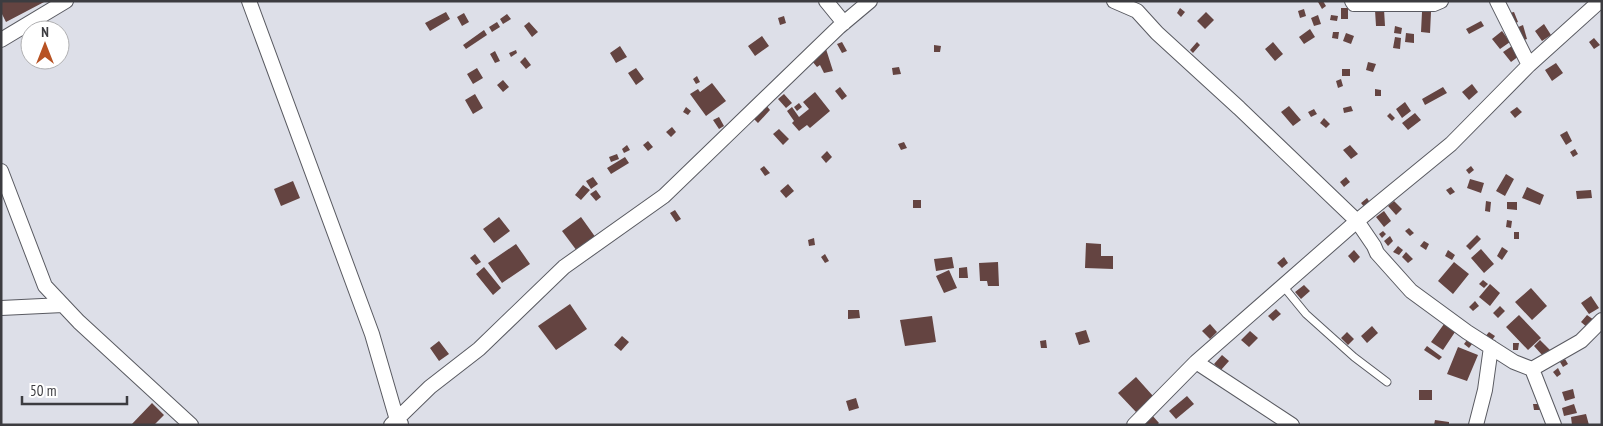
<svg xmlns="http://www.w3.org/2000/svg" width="1603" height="426" font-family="'PT Sans Narrow',sans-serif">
  <rect width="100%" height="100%" fill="#dddfe8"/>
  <path fill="#644441" d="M1 1H46L6 22 1 12Z
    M1320 1H1323L1326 6 1322 9 1318 2Z
    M1180 8 1185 12 1181 17 1177 13Z
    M1341 8H1348V19H1341Z
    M1304 9 1306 16 1300 18 1298 11Z
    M1384 9 1385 26H1376L1375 10Z
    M446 12 450 19 430 31 425 23Z
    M1206 12 1214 20 1205 29 1197 21Z
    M1422 12H1431L1430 33 1421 32Z
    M1514 12 1518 22 1513 24 1509 13Z
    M464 13 469 22 462 26 457 17Z
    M507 14 511 19 503 24 500 19Z
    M1318 15 1321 24 1314 26 1311 18Z
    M1331 15 1338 16 1337 21 1330 20Z
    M784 16 786 23 780 25 778 18Z
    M1481 21 1484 26 1469 34 1466 29Z
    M497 22 500 27 492 32 489 27Z
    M529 22 538 32 532 37 524 26Z
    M1544 24 1551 35 1542 41 1535 31Z
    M1523 25 1527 39 1521 41 1516 28Z
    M1395 26 1402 28 1401 34 1394 33Z
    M1310 29 1315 37 1304 44 1299 37Z
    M484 30 487 35 466 49 463 45Z
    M1502 31 1510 42 1500 49 1492 39Z
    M1333 32H1339L1338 39 1332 38Z
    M1346 33 1354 36 1351 44 1343 41Z
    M1406 33 1414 34V43L1405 42Z
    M762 36 769 46 755 56 748 46Z
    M1395 37 1401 38 1400 49 1393 48Z
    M1594 38 1600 45 1594 49 1589 42Z
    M842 42 847 51 842 53 837 44Z
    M1197 42 1200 45 1193 53 1190 50Z
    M1273 42 1283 54 1275 61 1265 49Z
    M934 45 941 46 940 52H934Z
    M620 46 627 57 616 63 610 53Z
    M1512 46 1519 56 1511 62 1503 52Z
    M826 49 833 71 824 73 820 65 817 67 812 61Z
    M516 50 517 53 511 57 509 53Z
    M495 51 500 61 495 63 490 54Z
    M525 57 531 65 526 69 520 62Z
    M1368 62 1376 64 1373 72 1366 70Z
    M1556 63 1563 73 1552 81 1545 70Z
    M899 67 901 74 893 75 892 68Z
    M477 68 483 78 473 84 467 74Z
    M636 68 644 79 636 85 628 73Z
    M1342 69H1350V76H1342Z
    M697 76 700 82 696 84 693 79Z
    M1341 79 1343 86 1338 88 1336 81Z
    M503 80 509 87 503 92 497 85Z
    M712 83 726 101 706 116 690 94 698 89 700 92Z
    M1472 84 1478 92 1469 100 1462 92Z
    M840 87 847 96 842 100 835 91Z
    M1443 87 1447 93 1425 105 1422 99Z
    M1375 89 1381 90V96H1375Z
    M815 92 830 111 810 128 807 125 799 131 792 123 794 121 787 111 792 107 799 117 809 109 803 102Z
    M475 94 483 108 473 114 465 100Z
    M784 94 792 103 786 108 778 99Z
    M1405 102 1411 111 1402 118 1396 109Z
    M799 103 802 107 797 111 794 107Z
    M766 105 770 110 758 123 753 118Z
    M1289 106 1301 120 1293 126 1281 112Z
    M1351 106 1353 111 1344 113 1343 108Z
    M686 107 691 111 688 115 683 112Z
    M1517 107 1522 112 1515 118 1510 112Z
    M1314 109 1317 114 1311 117 1308 112Z
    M1390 113 1395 118 1392 121 1387 116Z
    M1415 113 1421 120 1408 130 1402 123Z
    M719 117 724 126 719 129 713 120Z
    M1324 118 1330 124 1326 128 1320 123Z
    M672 127 676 132 671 137 666 132Z
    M779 129 789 139 783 145 773 134Z
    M1567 131 1572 141 1566 145 1560 135Z
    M648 141 653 147 648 151 643 145Z
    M904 142 907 148 901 150 898 144Z
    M627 145 630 150 624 153 622 149Z
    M1350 145 1358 154 1351 159 1343 150Z
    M1575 149 1578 154 1573 157 1570 152Z
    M827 151 832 157 826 163 821 157Z
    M617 154 619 159 611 162 609 157Z
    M625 157 629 163 611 174 607 168Z
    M764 166 770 173 765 176 760 169Z
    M1471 166 1474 170 1469 174 1466 170Z
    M1506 174 1514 179 1505 196 1496 191Z
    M593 177 598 184 591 189 586 181Z
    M1346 177 1350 182 1344 187 1340 182Z
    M1470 179 1484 183 1481 193 1467 188Z
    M293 181 300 198 281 206 274 189Z
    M788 184 794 191 786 198 780 191Z
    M583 185 590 190 581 200 575 195Z
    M1451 187 1455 192 1450 195 1446 190Z
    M1527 187 1544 195 1540 205 1522 198Z
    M596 190 601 197 596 201 590 194Z
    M1591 190 1592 198 1577 199 1576 191Z
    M1367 198 1371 204 1365 208 1361 203Z
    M913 200H921V208H913Z
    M1394 201 1402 209 1396 215 1388 206Z
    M1486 201 1491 202 1490 212 1485 211Z
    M1507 202H1517V210L1507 209Z
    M675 210 681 219 676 222 670 213Z
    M1384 211 1391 221 1384 227 1376 217Z
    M499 217 510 231 494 243 483 229Z
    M581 217 596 238 577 251 562 231Z
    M1507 220 1512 221 1511 228 1506 227Z
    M1409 228 1414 233 1410 236 1405 231Z
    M1383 231 1386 234 1382 238 1379 234Z
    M1514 232H1519V239H1514Z
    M1477 235 1481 239 1470 250 1466 246Z
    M1390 236 1393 241 1388 246 1384 241Z
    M814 238 815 245 809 246 808 240Z
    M1424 241 1429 244 1426 250 1420 246Z
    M1086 243 1101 244V256H1113V269L1085 268Z
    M516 244 530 264 502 283 488 263Z
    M1398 246 1403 250 1399 255 1393 252Z
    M1502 247 1508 251 1502 260 1497 256Z
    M1481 249 1494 264 1484 273 1471 258Z
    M1354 250 1360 257 1354 263 1348 256Z
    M1448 250 1455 255 1452 260 1445 256Z
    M1406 252 1413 259 1408 263 1402 257Z
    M475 254 481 262 476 265 470 258Z
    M825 254 829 261 825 263 821 257Z
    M952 257 954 268 936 271 934 259Z
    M1284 257 1288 263 1282 268 1277 263Z
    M998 262 999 286H988L987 281H980L979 263Z
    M1454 262 1469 274 1453 294 1438 281Z
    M484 267 501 288 493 295 476 274Z
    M967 267 968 278H959V268Z
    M949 270 957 288 944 293 936 276Z
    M1483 280 1488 284 1484 288 1479 284Z
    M1490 284 1500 293 1490 306 1479 297Z
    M1304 285 1310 291 1301 299 1295 292Z
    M1531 288 1547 306 1532 320 1515 302Z
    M1591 296 1599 308 1589 314 1581 303Z
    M1475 301 1479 306 1473 311 1469 307Z
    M570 304 587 329 556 350 538 326Z
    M1500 306 1505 311 1498 318 1493 313Z
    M1276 309 1281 314 1273 321 1268 316Z
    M848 310H859L860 318 848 319Z
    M1519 315 1541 338 1528 350 1506 327Z
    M1587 315 1594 320 1588 328 1581 322Z
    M932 316 936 342 905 346 900 320Z
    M1210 324 1217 332 1210 339 1202 331Z
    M1444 324 1455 332 1443 350 1431 342Z
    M1372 326 1378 333 1367 343 1361 336Z
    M1086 330 1090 342 1079 345 1075 333Z
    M1250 331 1258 338 1249 347 1241 340Z
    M1347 332 1354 339 1348 345 1341 338Z
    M1489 332 1495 336 1490 343 1484 338Z
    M622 336 629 342 621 351 614 345Z
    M1046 340 1047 348H1041L1040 341Z
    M1467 340 1472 344 1469 348 1464 344Z
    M1540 340 1550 350 1543 356 1534 346Z
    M439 341 449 354 439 361 430 348Z
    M1513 343H1519L1518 350H1513Z
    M1427 346 1442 357 1439 360 1424 350Z
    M1458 347 1478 355 1467 381 1447 374Z
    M1222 355 1229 361 1221 370 1214 364Z
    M1565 359 1568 364 1563 367 1560 362Z
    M1558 368 1561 374 1557 377 1553 372Z
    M1136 377 1153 396 1136 412 1118 393Z
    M1573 389 1575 398 1565 401 1562 392Z
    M1419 390H1432V400H1419Z
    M1187 396 1194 404 1176 419 1169 411Z
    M856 398 859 408 849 411 846 401Z
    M152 403 164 415 154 425H131Z
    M1533 404H1540V410H1534Z
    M1574 404 1577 413 1564 416 1562 408Z
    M1151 414 1159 423 1157 425H1146L1142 421Z
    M1586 414 1589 425H1572L1571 417Z
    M1435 420 1449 422V425H1434Z"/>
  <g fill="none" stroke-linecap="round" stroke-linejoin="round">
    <g stroke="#595a61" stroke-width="9">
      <path id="service" d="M1283 286 1306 314 1354 357 1387 382"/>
    </g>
    <g stroke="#595a61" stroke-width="16">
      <path id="minor" d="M249 1 372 334 397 420 401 424
        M826 1 844 23
        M1114 1 1137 11 1157 33 1239 108 1357 221 1374 246 1377 253 1411 291 1467 332 1514 362 1532 369
        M1352 1 1354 4H1434L1441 1
        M1497 1 1529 65
        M1 40 66 1
        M1 171 45 286 79 322 191 425
        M1 308 63 305
        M1196 362 1292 425
        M391 425 430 387 479 349 564 267 664 196 839 27 870 1
        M1134 425 1196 362 1357 221 1451 144 1529 65 1600 1
        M1476 425 1485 390 1491 347
        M1554 425 1532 369 1581 341 1602 320"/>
    </g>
    <use href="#service" stroke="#fff" stroke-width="7"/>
    <use href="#minor" stroke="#fff" stroke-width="14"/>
  </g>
  <rect width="1603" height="426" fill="none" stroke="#3c3c40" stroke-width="5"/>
  <g transform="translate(45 45)"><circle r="24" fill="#ffffff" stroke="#b1b1b3"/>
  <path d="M0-4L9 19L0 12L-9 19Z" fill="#b75223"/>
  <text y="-8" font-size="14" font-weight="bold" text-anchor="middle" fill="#3c3c40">N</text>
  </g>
  <path d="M22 396v8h105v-8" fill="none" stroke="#3c3c40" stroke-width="2.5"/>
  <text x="30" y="396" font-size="15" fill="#3c3c40" stroke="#ffffff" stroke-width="4" paint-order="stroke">50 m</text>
</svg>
